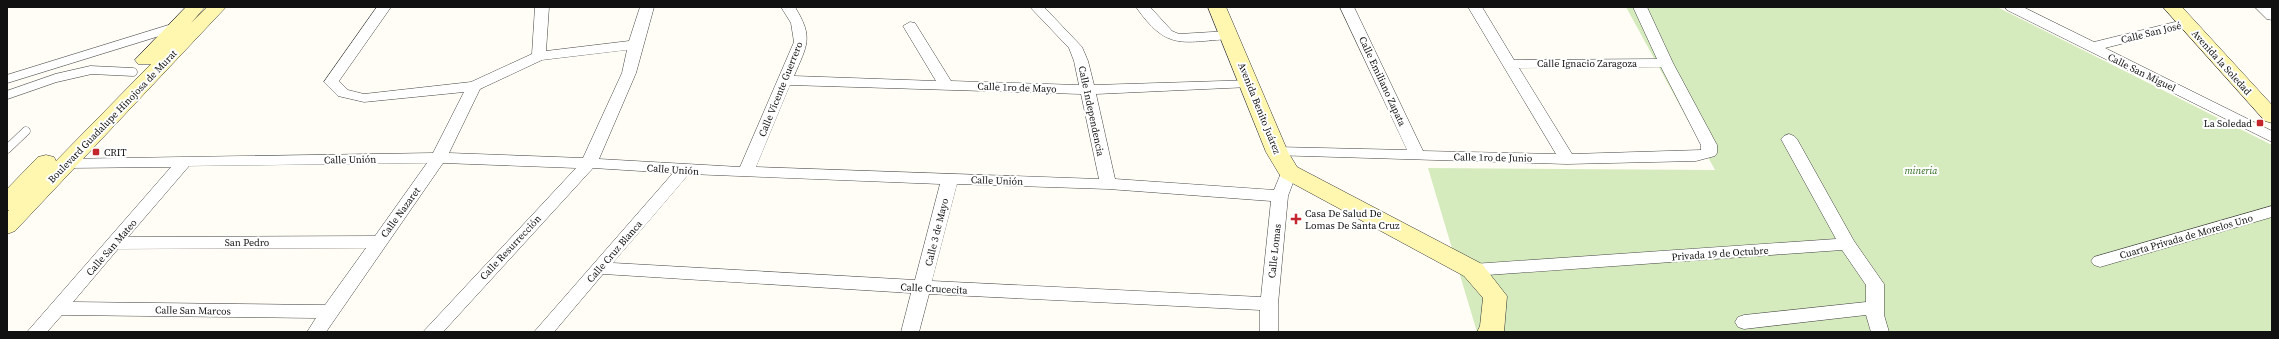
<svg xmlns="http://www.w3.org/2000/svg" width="2279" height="339" font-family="'Source Serif 4',serif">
  <rect width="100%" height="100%" fill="#fffdf5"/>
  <path fill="#d5ebbd" d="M1626 7H1997L2272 145V332H1477L1428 168 1715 170Z"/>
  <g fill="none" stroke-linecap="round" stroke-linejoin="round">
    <g stroke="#444" stroke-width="9">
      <path id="lane" d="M7 79 172 28
        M7 95 56 78 91 70 133 72
        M7 149 26 131"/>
    </g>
    <g stroke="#444" stroke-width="1">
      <path id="street" d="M377 7H391L339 81 348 90 364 94 471 82 532 54 535 7H549L546 51 629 41 640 7H654L636 73 599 159 740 167 794 42 791 23 781 7H795C814 38 807 45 794 76L936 81 903 26 910 22 915 23 951 81 1079 85 1074 61 1069 48 1030 7H1044L1082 47 1088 61 1094 85 1255 80 1257 83 1255 86 1250 87 1096 94 1115 179 1274 190 1283 168H1295L1297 172 1288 196 1278 304V332H1260V310L929 294 919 332H901L911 293 603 274 554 332H534L673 173 593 168 443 332H423L576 168 443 163 326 332H307L316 318 62 315 47 332H27L171 167 66 168 60 167 58 163 60 159 433 153 464 92 364 102 338 96 324 82ZM627 50 622 73 583 158 449 153 480 89 542 60ZM790 85 1081 94 1099 179 756 167ZM427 163 375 236 128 237 189 166ZM689 174 940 184 915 280 613 263ZM957 184 1108 189 1271 201 1261 297 932 281ZM366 248 325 305 73 302 118 249Z
        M1136 7H1150L1172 31 1179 34 1229 31 1236 35 1229 39C1181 42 1167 51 1136 7Z
        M1340 7H1354L1423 151 1556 154 1468 7H1482L1514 60 1657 59 1633 7H1647L1673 63 1717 145V153L1715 156 1696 161 1567 164 1271 155 1269 152 1271 149 1277 147 1407 150ZM1661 67 1701 145V150L1572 154 1519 68Z
        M2005 7H2023L2094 42 2187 19 2192 20 2194 23 2192 26 2105 48 2272 131V142L2007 10Z
        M2255 7H2270L2272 9V20L2267 19Z
        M1789 134 1794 136 1797 139 1854 241 1884 284V315L1889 332H1871L1866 315 1744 329 1738 327 1735 322 1738 317 1744 315 1866 302V285L1842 250 1473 276 1467 274 1464 270 1467 266 1473 264 1836 239 1781 139 1784 136Z
        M2272 206V217L2100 267 2094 265 2091 261 2094 257Z"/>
    </g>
    <g stroke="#333" stroke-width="1">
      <path id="secondary" d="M186 7H205L191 23 207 7H226L15 231 7 234V212L9 210H7V189L38 157 46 155 54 157 56 161 151 64H138L135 60Z
        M1208 7H1226L1288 152 1297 167 1482 264 1507 296 1504 332H1477L1480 326 1483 298 1464 276 1281 177 1266 152Z
        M2163 7H2182L2272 105V123L2265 121Z"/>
    </g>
    <use href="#lane" stroke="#fff" stroke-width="8"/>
    <use href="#street" fill="#fff" fill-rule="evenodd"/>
    <use href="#secondary" fill="#fff6b0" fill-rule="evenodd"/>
  </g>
  <g fill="#c4262e" stroke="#fff" stroke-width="1.5">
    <rect x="2256" y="119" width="8" height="8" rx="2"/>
    <rect x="92" y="148" width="8" height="8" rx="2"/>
    <path d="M1294 213h4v4h4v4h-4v4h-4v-4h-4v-4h4z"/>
  </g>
  <g text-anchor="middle" stroke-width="4" stroke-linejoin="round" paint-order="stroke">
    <g font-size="10" fill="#111" stroke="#fff">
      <text transform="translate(2151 32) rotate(-14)" y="4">Calle San José</text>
      <text transform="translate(2222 62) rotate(48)" y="4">Avenida la Soledad</text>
      <text x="1587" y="67">Calle Ignacio Zaragoza</text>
      <text transform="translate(2142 72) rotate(26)" y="4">Calle San Miguel</text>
      <text transform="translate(1383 81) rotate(65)" y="4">Calle Emiliano Zapata</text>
      <text transform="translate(1017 87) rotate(2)" y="4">Calle 1ro de Mayo</text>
      <text transform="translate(780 89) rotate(-68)" y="4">Calle Vicente Guerrero</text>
      <text transform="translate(1260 108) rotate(68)" y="4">Avenida Benito Juárez</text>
      <text transform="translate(1092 111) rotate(78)" y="4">Calle Independencia</text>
      <text transform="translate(112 116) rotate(-46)" y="4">Boulevard Guadalupe Hinojosa de Murat</text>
      <text transform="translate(1493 157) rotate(1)" y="4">Calle 1ro de Junio</text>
      <text transform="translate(350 159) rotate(-1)" y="4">Calle Unión</text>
      <text transform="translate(673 169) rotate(4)" y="4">Calle Unión</text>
      <text transform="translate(997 180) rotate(2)" y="4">Calle Unión</text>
      <text transform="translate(400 212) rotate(-54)" y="4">Calle Nazaret</text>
      <text transform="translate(936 232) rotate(-76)" y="4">Calle 3 de Mayo</text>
      <text transform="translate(2186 236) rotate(-16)" y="4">Cuarta Privada de Morelos Uno</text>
      <text x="247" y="246">San Pedro</text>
      <text transform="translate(111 247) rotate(-49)" y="4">Calle San Mateo</text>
      <text transform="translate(510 247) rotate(-47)" y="4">Calle Resurrección</text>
      <text transform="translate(614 251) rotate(-49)" y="4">Calle Cruz Blanca</text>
      <text transform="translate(1274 251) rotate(-84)" y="4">Calle Lomas</text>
      <text transform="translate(1720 253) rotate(-4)" y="4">Privada 19 de Octubre</text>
      <text transform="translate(934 288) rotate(3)" y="4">Calle Crucecita</text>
      <text transform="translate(193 310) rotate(1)" y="4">Calle San Marcos</text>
    </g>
    <g font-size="10" fill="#111" stroke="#fff" text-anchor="start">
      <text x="2252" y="127" text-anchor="end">La Soledad</text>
      <text x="104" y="156">CRIT</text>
      <text x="1305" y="217">Casa De Salud De<tspan x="1305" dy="12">Lomas De Santa Cruz</tspan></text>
    </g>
    <g font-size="10" font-style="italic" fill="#2f6b1f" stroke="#fff">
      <text x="1921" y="174">mineria</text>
    </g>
  </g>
  <rect width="2279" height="339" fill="none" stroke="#111111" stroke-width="16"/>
</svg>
